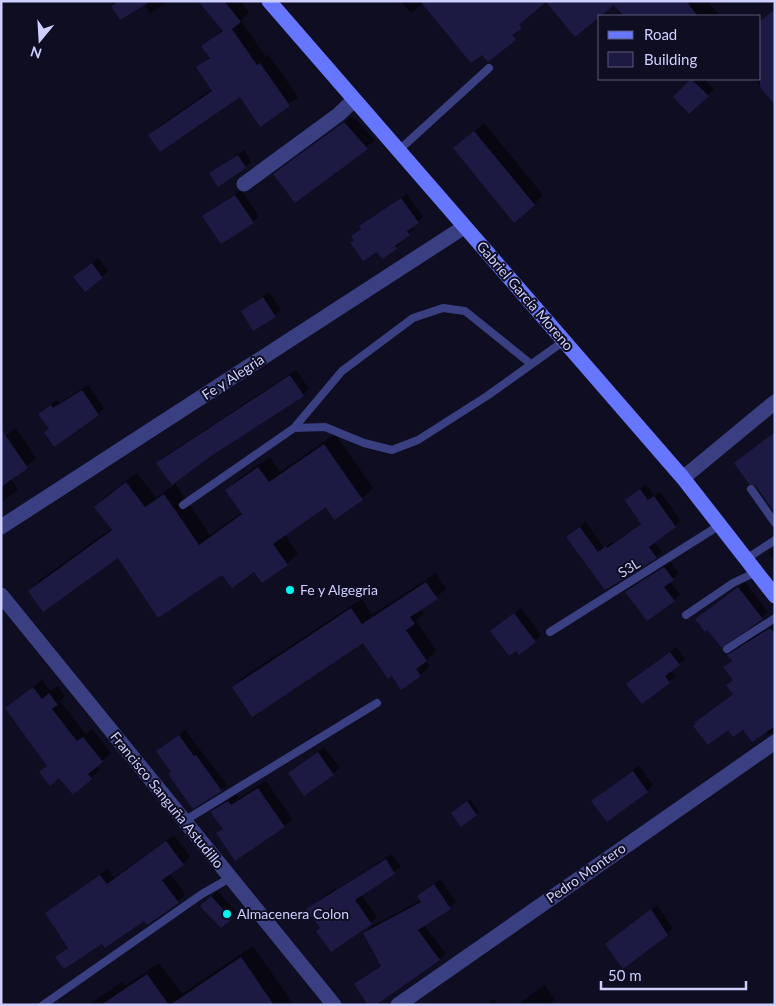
<svg xmlns="http://www.w3.org/2000/svg" width="776" height="1006" font-family="Lato,sans-serif">
  <rect width="100%" height="100%" fill="#0e0d21"/>
  <path fill="#0007" d="M115 1H169L150 13 144 4 120 19 111 5Z
    M213 1H240L249 12 241 21 266 57 269 55 298 97 260 125 240 96 150 135 159 126 212 89 198 68 210 56 203 46 224 29Z
    M400 1H544L423 3 411 13Z
    M613 1H707L720 16H626Z
    M763 19 767 94 754 79H760V22Z
    M693 79H704L714 89 689 112 674 97Z
    M352 116 375 140 296 202 275 174Z
    M484 123 543 195 534 204 454 149Z
    M244 150 251 162 245 167 211 173Z
    M241 190 259 216 253 222 204 216Z
    M407 194 423 217 412 227 414 229 399 241 401 243 396 248 377 250 352 243 355 240 352 236 362 228 361 226 365 222Z
    M98 258 108 271 102 277H75Z
    M269 292 281 310 275 316 242 311Z
    M296 370 309 389 303 395 211 455 174 482 210 535 242 512 227 490 238 479 270 457 280 472 335 434 373 488 362 499 326 506 284 534 298 553 287 564 262 581 254 570 222 573 118 556 30 591 40 580 112 528 95 507 106 496 137 473 156 498 174 485 158 463 164 457Z
    M88 385 104 408 98 414 46 432 50 428 40 414 57 400 59 403Z
    M16 428 36 458 11 479 18 489 1 503V439Z
    M646 484 654 496 660 492 681 521 654 542 662 552 656 557 605 589 567 537 586 522 604 548 612 542 613 543 642 523 627 500Z
    M775 546V562L768 553Z
    M670 562 679 573 670 582 680 594 674 600 627 592Z
    M436 573 446 589 421 609 424 613 416 621 436 650 426 661 429 666 420 676 392 675 364 642 233 687 243 677 362 599 372 615Z
    M745 582 768 612 722 646 708 628 703 613Z
    M521 608 541 635 535 641 516 649 491 631Z
    M775 624V733L768 734 766 731 697 724 703 716 734 693V679L725 667 732 660 728 655 735 648Z
    M676 647 685 659 670 670 675 677 642 702 634 679Z
    M42 680 50 691 58 686 65 696 60 701 86 734 92 729 111 753 96 766 100 770 73 793 60 777 40 772 48 765 6 708Z
    M185 730 227 785 221 790 172 772 158 751Z
    M324 747 340 768 305 795 289 773Z
    M639 766 653 785 647 791 593 801Z
    M266 781 292 819 284 826 218 833 223 828 211 812 236 794 239 798Z
    M470 799 479 812 462 825 455 810Z
    M174 835 190 857 170 874 185 894 178 902 102 942 57 957 69 946 46 914 108 869 114 878Z
    M392 854 401 867 361 894 377 917 371 923 308 909 335 888 336 890Z
    M440 879 456 902 424 925 446 954 374 1004 356 984 382 964 364 933 370 927 421 900 418 896Z
    M217 891 237 912 221 927 202 906Z
    M657 905 673 928 667 934 606 944Z
    M253 946 294 1005H88L122 982 125 986 159 963 182 994Z
    M544 985 555 999 549 1005H517Z
    M494 999 498 1005H486Z"/>
  <path fill="#1c1a42" d="M119 1H151L120 20 111 6Z
    M198 1H224L241 22 232 29 257 65 260 63 290 106 260 127 240 97 160 152 148 135 212 91 196 67 210 58 201 46 223 31Z
    M420 1H686L698 16H624L614 5 575 37 546 2 519 25 522 28 512 35 516 40 488 62 482 55 471 63Z
    M775 9V105L760 87V21Z
    M691 79 709 96 689 114 673 97Z
    M344 122 368 149 295 203 273 174Z
    M474 131 535 205 514 223 453 148Z
    M238 155 246 168 218 187 209 173Z
    M235 195 254 223 221 244 202 216Z
    M401 198 419 223 407 231 410 235 395 246 397 249 382 259 377 252 363 261 350 242 354 241 351 236 361 229 359 226Z
    M92 263 103 278 85 292 73 277Z
    M263 297 276 317 253 331 241 311Z
    M290 375 304 396 211 456 172 485 156 463Z
    M82 390 99 415 54 447 44 432 49 429 38 414 51 405 53 408Z
    M1 429 28 468 1 487Z
    M775 432V513L756 486 749 484 734 463Z
    M324 444 363 500 334 520 326 507 273 544 288 565 262 583 254 572 232 588 222 575 158 618 118 558 43 612 28 591 112 530 94 507 126 482 145 507 164 494 199 545 242 514 225 490 258 467 269 482Z
    M640 489 648 500 654 496 676 527 649 547 657 558 605 590 566 537 580 527 598 552 606 546 607 548 641 524 625 500Z
    M664 567 674 580 664 587 675 601 647 621 625 592Z
    M426 582 438 599 410 617 415 624 406 630 427 661 416 669 421 676 401 690 392 676 388 679 363 643 252 717 232 687 351 608 362 624Z
    M738 587 763 619 722 648 707 630 705 632 695 619Z
    M514 613 536 642 519 655 516 651 509 656 490 631Z
    M770 628 775 633V726L752 742 743 730 733 737 728 730 708 745 693 726 696 724 694 723 733 694 726 685 733 680 723 667 732 661 727 655Z
    M670 652 680 665 665 676 670 683 642 704 626 684Z
    M33 687 42 699 49 693 58 705 52 709 77 741 83 737 103 762 88 774 92 779 73 795 59 778 50 786 39 772 47 766 5 708Z
    M179 735 194 756 196 755 222 791 193 809 168 774 171 772 156 751Z
    M318 752 334 775 304 796 288 773Z
    M633 771 648 792 607 822 591 801Z
    M258 788 285 827 235 861 216 833 223 829 210 812 228 801 231 805Z
    M467 801 477 815 461 827 451 813Z
    M166 841 184 865 162 880 179 903 147 925 144 921 105 948 102 944 64 969 55 957 68 948 45 913 100 875 107 884Z
    M386 859 395 874 355 900 372 924 331 952 316 931 320 928 306 909Z
    M434 884 451 909 418 930 440 960 376 1005H368L354 984 381 966 363 933 421 902 417 896Z
    M211 896 232 919 221 928 200 906Z
    M651 909 668 935 623 969 605 944Z
    M241 957 274 1005H170Z
    M147 974 169 1005H101Z"/>
  <g fill="none" stroke-linecap="round" stroke-linejoin="round">
    <path stroke="#393f80" stroke-width="8" d="M398 151 489 68
      M294 428 342 371 413 318 443 308 465 311 531 364
      M751 489 775 523
      M183 505 294 428 325 427 364 443 392 450 418 440 487 396 564 341
      M746 559 775 540
      M686 615 733 583 756 572
      M550 632 720 525
      M727 649 775 618
      M184 821 377 703
      M43 1005 202 894 230 878"/>
    <path stroke="#393f80" stroke-width="15" d="M244 184 338 115 354 100
      M683 478 775 402
      M1 527 464 227
      M1 595 334 1005
      M398 1005 775 742"/>
    <path stroke="#6676fe" stroke-width="15" d="M269 1 683 478 775 596"/>
  </g>
  <g fill="#02f7ef" stroke="#0e0d21" stroke-width="2">
    <circle cx="290" cy="590" r="5"/>
    <circle cx="227" cy="914" r="5"/>
  </g>
  <g text-anchor="middle" stroke-width="4" stroke-linejoin="round" paint-order="stroke">
    <g font-size="14" fill="#cecfff" stroke="#0e0d21">
      <text transform="translate(525 296) rotate(49)" y="5">Gabriel García Moreno</text>
      <text transform="translate(233 377) rotate(-33)" y="5">Fe y Alegria</text>
      <text transform="translate(629 568) rotate(-32)" y="5">S3L</text>
      <text transform="translate(167 800) rotate(51)" y="5">Francisco Sanguña Astudillo</text>
      <text transform="translate(586 873) rotate(-35)" y="5">Pedro Montero</text>
    </g>
    <g font-size="14" fill="#cecfff" stroke="#0e0d21" text-anchor="start">
      <text x="300" y="595">Fe y Algegria</text>
      <text x="237" y="919">Almacenera Colon</text>
    </g>
  </g>
  <rect width="776" height="1006" fill="none" stroke="#cecfff" stroke-width="5"/>
  <rect x="598" y="15" width="162" height="65" fill="#0e0d21" stroke="#5b5b7a"/>
  <rect x="608" y="31" width="25" height="8" fill="#6676fe" stroke="#5b5b7a"/>
  <text x="644" y="40" font-size="15" fill="#cecfff">Road</text>
  <rect x="608" y="52" width="25" height="15" fill="#1c1a42" stroke="#5b5b7a"/>
  <text x="644" y="65" font-size="15" fill="#cecfff">Building</text>
  <g transform="translate(40 40) rotate(198)" stroke="#0e0d21" stroke-width="4" paint-order="stroke">
  <path d="M0-4L9 19L0 12L-9 19Z" fill="#cecfff"/>
  <text y="-8" font-size="14" font-weight="bold" text-anchor="middle" fill="#cecfff">N</text>
  </g>
  <path d="M601 981v8h145v-8" fill="none" stroke="#cecfff" stroke-width="2.5"/>
  <text x="608" y="981" font-size="15" fill="#cecfff" stroke="#0e0d21" stroke-width="4" paint-order="stroke">50 m</text>
</svg>
